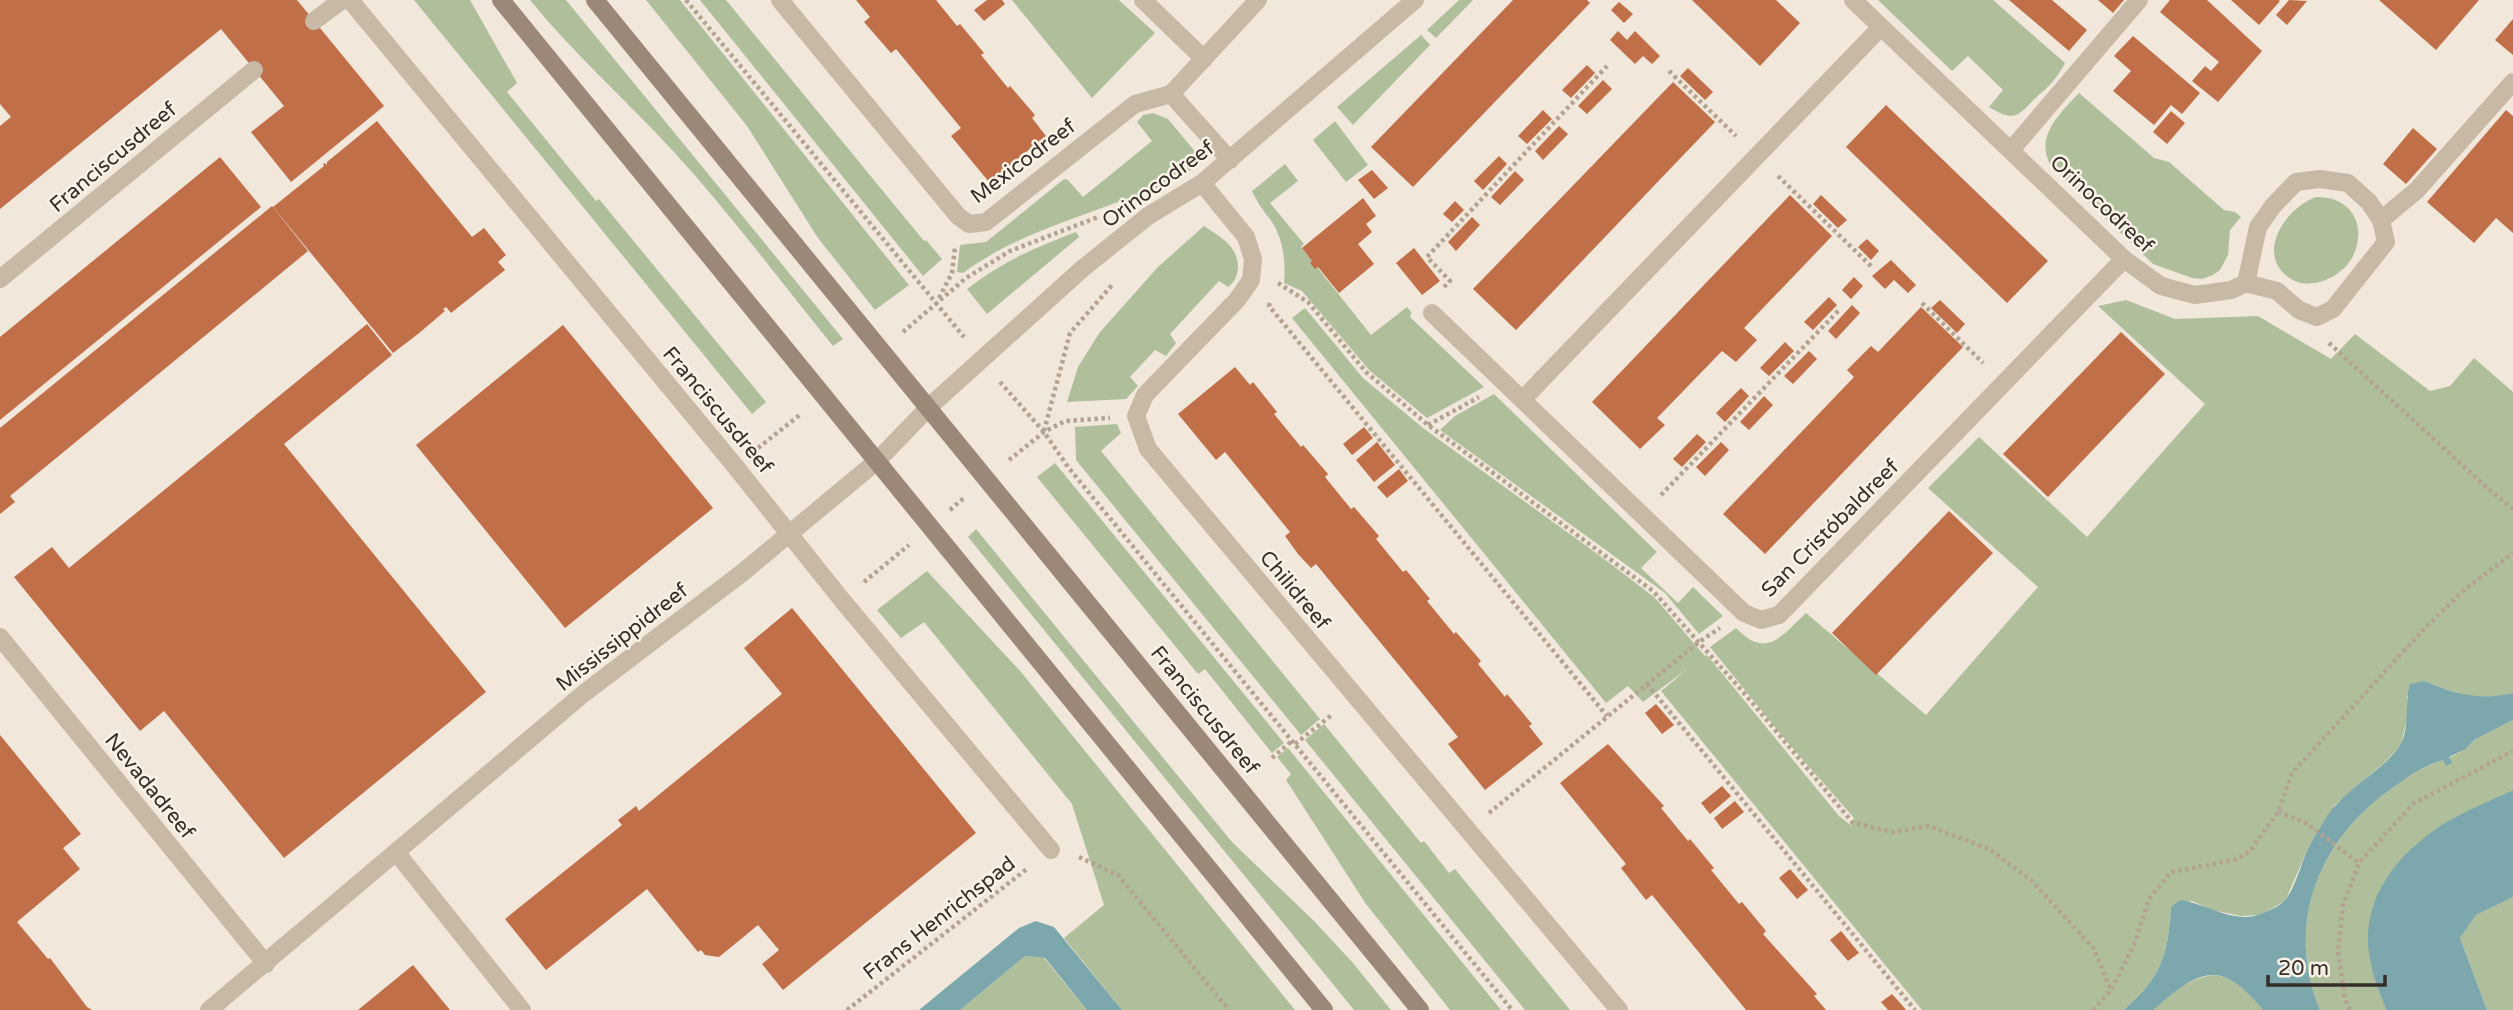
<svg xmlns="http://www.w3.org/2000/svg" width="2513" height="1010" font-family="'Varela Round',sans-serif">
  <rect width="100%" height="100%" fill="#f1e8db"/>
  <path fill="#b0bf9b" d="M414 0H470L517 83 507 92 596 201 599 199 766 402 752 414Z
    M530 0H566L843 339 833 346C780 281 730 213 673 151 626 100 574 54 530 0Z
    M646 0H680L909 285 875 310 818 238 747 126Z
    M700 0H726L924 241 926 240 942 259 923 276Z
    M1012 0H1119L1155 33 1092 98Z
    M1459 0H1473L1436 38 1427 30Z
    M1878 0H1993L2065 63C2059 75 2050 86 2041 93 2020 111 2019 126 1989 107L2003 90 1968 56 1952 71Z
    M1421 35 1430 45 1353 125 1337 107Z
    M2079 93 2154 158 2169 162 2224 210 2235 212 2241 217 2230 230 2228 255 2220 270 2213 275 2202 279 2192 278 2153 264 2051 166C2034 137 2060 113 2079 93Z
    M1153 113 1168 119 1203 161C1176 182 1147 192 1115 203 1062 223 1009 239 963 273L957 272 960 245 986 242 1064 179 1068 180 1083 197 1152 141 1137 122 1143 115Z
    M1335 121 1368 165 1346 182 1313 140Z
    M1285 164 1298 181 1270 203 1304 244 1301 247 1371 335 1407 307 1412 313 1410 316 1411 318 1484 387 1427 418 1370 371 1302 291 1284 283C1286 261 1283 237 1270 219 1262 209 1257 202 1252 191Z
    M2316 197C2350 196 2368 224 2353 256 2343 277 2309 293 2288 277 2255 252 2287 207 2316 197Z
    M1204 226C1220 237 1238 245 1238 268 1237 276 1235 282 1228 287L1219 281 1170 334 1176 343 1166 356 1155 350 1130 377 1138 386 1126 399 1067 402 1078 367 1100 332 1158 267Z
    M1076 232 1079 237 987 314 967 289C1005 260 1032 249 1076 232Z
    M2126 300 2175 319 2258 316 2331 359 2355 334 2430 391 2450 386 2474 358 2513 392V693C2478 702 2457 694 2425 681L2407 696 2408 715 2401 745 2383 764 2335 805 2310 844 2285 901 2260 915 2241 916 2212 910 2192 901 2171 907C2168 956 2161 977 2124 1010H1922L1661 691 1690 667 1643 702 1628 686 1606 703 1292 318 1305 308 1363 378 1423 428 1603 558 1654 597 1705 656 1707 655 1839 816 1852 826 1854 818 1783 737 1710 647 1736 628C1767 660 1781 636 1806 613L1926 715 2038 587 1928 488 1979 437 2087 537 2205 404 2098 306Z
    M1494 394 1657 552 1641 568 1678 603 1693 587 1723 616 1699 634 1665 593 1440 430 1455 416Z
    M1117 424 1121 433 1101 451 1320 719 1301 735 1076 460 1075 427Z
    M1055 463 1284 743 1272 753 1205 669 1198 674 1037 477Z
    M976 529 1232 842 1315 922 1353 963 1391 1010H1354L968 537Z
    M927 571 1021 672 1295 1010H1122L1064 938 1104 905 1072 804 924 622 901 638 877 610Z
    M2513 720V790L2450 820 2369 924 2371 963 2386 1010H2320C2285 927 2317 843 2387 792 2407 777 2420 768 2443 760L2446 766 2449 758 2466 749 2474 740Z
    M1324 724 1421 843 1424 841 1449 873 1455 869 1570 1010H1525L1305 740Z
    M1288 748 1501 1010H1450L1366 904 1286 780 1291 774 1277 757Z
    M2513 897V1010H2487L2460 938 2476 915Z
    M1025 956 1044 958 1087 1010H960Z
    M2214 975C2239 979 2247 991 2263 1010H2153C2172 993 2188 978 2214 975Z"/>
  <path fill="#7ba7ad" d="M2425 681C2455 694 2480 701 2513 693V720L2474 740 2466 749 2449 757 2452 763 2446 766 2443 760C2421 767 2406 778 2387 792 2317 843 2285 927 2320 1010H2263C2220 957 2199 970 2153 1010H2124C2161 977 2168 956 2171 907L2180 900C2206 903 2236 926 2263 913 2270 910 2282 905 2286 899 2299 881 2302 855 2315 836 2322 826 2327 813 2336 805 2355 784 2382 770 2399 747 2411 729 2404 703 2410 684Z
    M2513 790V897L2476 915 2460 938 2487 1010H2386C2381 995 2374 980 2371 964 2356 901 2399 850 2450 820 2470 809 2492 800 2513 790Z
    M1036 921 1054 927 1122 1010H1087L1045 958 1025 956 960 1010H919L1019 928Z"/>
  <path fill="#c16f48" d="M0 0H297L384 106 291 182 251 132 284 106 221 29 0 209V126L11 117 0 104Z
    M856 0H936L957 26 960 24 984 53 981 55 1008 88 1010 86 1035 115 1032 118 1046 136 989 182 951 136 961 128 896 49 891 53 864 22 870 17Z
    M987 0H1002L1005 4 984 21 974 10Z
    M1513 0H1587L1590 3 1413 187 1371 147Z
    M1692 0H1776L1800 23 1760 66Z
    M2009 0H2052L2087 30 2069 51Z
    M2098 0H2124L2113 13Z
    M2170 0H2207L2262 51 2218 102 2192 81 2205 66 2211 71 2219 62 2160 12Z
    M2231 0H2278L2280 1 2259 25Z
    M2289 0 2307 1 2287 25 2276 15Z
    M2379 0H2479L2436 50Z
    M1619 2 1633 14 1624 23 1611 10Z
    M2513 19V55L2495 40Z
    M1618 31 1627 40 1635 31 1660 56 1652 64 1643 56 1635 64 1610 40Z
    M2133 36 2200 93 2182 114 2171 105 2154 125 2113 91 2131 71 2114 56Z
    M1587 65 1595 73 1571 98 1562 90Z
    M1688 68 1713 92 1705 100 1680 76Z
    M1603 80 1612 89 1587 114 1578 106Z
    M1673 82 1715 122 1516 330 1473 289Z
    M1886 105 2048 261 2007 303 1846 147Z
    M1543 110 1552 119 1527 144 1518 136Z
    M2506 110 2513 116V233L2496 218 2474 243 2427 202Z
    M2171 111 2185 123 2167 144 2153 132Z
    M377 121 472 237 484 228 506 255 498 262 505 270 451 313 446 307 443 309 445 311 418 334 393 353 273 207 324 166 323 164 325 163 327 165V162Z
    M1559 126 1568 134 1543 160 1535 151Z
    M2413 128 2437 149 2406 184 2383 164Z
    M1499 156 1507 164 1483 190 1474 181Z
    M220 157 261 207 0 420V337Z
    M1372 170 1388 188 1374 199 1358 180Z
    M1515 171 1524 180 1500 205 1491 197Z
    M1790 195 1832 236 1744 328 1757 340 1736 362 1722 351 1657 418 1665 425 1640 449 1592 402Z
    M1821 195 1847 220 1838 228 1813 204Z
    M1363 198 1376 216 1366 224 1372 232 1358 244 1374 264 1339 293 1318 267 1315 269 1310 263 1312 261 1302 248Z
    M1455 201 1464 210 1452 222 1443 214Z
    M272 206 308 251 10 496 15 502 0 514V428Z
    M1472 217 1480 225 1456 251 1448 242Z
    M1867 239 1879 251 1871 260 1858 247Z
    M1414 248 1440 281 1422 295 1396 263Z
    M1891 260 1916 285 1908 293 1894 280 1885 289 1872 276Z
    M1854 277 1863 286 1851 299 1842 290Z
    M1829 297 1837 305 1813 330 1804 322Z
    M1940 300 1965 324 1957 333 1931 308Z
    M1852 305 1860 313 1836 339 1828 331Z
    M1921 307 1963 347 1765 554 1723 514 1854 377 1847 370 1871 346 1878 352Z
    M367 324 392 355 284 444 486 692 284 858 164 711 140 731 14 577 52 547 69 568Z
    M563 325 713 508 565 628 416 445Z
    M2121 332 2165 374 2048 497 2003 454Z
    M1785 342 1794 351 1769 376 1760 368Z
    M1809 351 1817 359 1793 384 1784 376Z
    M1235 367 1250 385 1253 382 1277 412 1274 414 1301 447 1303 445 1328 474 1325 477 1351 509 1354 507 1379 536 1376 539 1403 572 1406 570 1430 599 1427 601 1454 634 1456 632 1481 661 1478 664 1505 697 1507 694 1532 724 1529 726 1543 744 1485 790 1448 744 1458 737 1316 564 1311 568 1298 554 1285 536 1290 532 1225 452 1216 460 1178 414Z
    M1741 388 1749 396 1725 422 1716 413Z
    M1764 396 1773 405 1749 430 1740 422Z
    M1364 427 1373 438 1352 455 1343 444Z
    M1697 434 1706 442 1682 467 1673 459Z
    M1377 442 1395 465 1374 482 1356 460Z
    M1721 442 1729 450 1705 476 1696 467Z
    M1399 469 1408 481 1387 498 1377 487Z
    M1949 511 1993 553 1876 675 1832 633Z
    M792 608 976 833 783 990 762 964 779 950 758 925 719 957 705 955 701 950 698 952 647 889 546 970 505 919 622 825 618 820 636 806 639 811 782 694 744 648Z
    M1656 704 1674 725 1662 734 1645 713Z
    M0 735 81 834 63 848 80 869 17 922 48 959 50 958 87 1007 92 1010H0Z
    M1608 744 1664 806 1661 808 1688 841 1690 839 1714 868 1711 870 1739 904 1742 902 1766 931 1763 934 1817 994 1814 996 1826 1010H1746L1652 895 1646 900 1635 886 1621 868 1626 864 1560 783Z
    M1722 786 1731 796 1710 814 1701 803Z
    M1735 801 1744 812 1722 829 1714 818Z
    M1790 869 1808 890 1797 899 1779 878Z
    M1841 931 1859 953 1848 961 1830 940Z
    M413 965 450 1010H358Z
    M1892 994 1901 1004 1906 1010H1888L1881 1002Z"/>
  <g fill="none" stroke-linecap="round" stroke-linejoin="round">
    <path stroke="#b4a392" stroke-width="4.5" stroke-dasharray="3.5 3.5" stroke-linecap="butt" d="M686 0 964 337
      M1669 71 1736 136
      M1778 176 1873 268
      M1278 283 1308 302 1366 372 1428 425 1653 591 1744 693 1853 823 1893 832 1928 826 1989 849 2031 880 2094 949 2111 990
      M1444 287 1450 281 1427 257 1607 66
      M939 298 952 273 955 247
      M1270 303 1269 306 1607 716
      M1922 303 1983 363
      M903 332 966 278 1010 251 1098 217
      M2329 343 2486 487 2513 509
      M1000 382 1044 432 1068 467 1512 1010
      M1428 425 1479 397
      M1044 431 1070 333 1113 284
      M758 448 801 414
      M1009 460 1044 432 1065 421 1110 418
      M1661 495 1840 309
      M950 510 965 497
      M864 582 909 545
      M1647 684 1915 1010
      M1295 744 1333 714
      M1272 758 1292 741
      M2278 812 2306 823 2359 863
      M1489 813 1699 642 1720 628
      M1079 857 1118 875 1229 1010
      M847 1010 1028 868
      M2093 1010 2111 990 2134 945 2149 899 2171 872 2235 860 2250 851 2278 812 2292 773 2424 629 2463 591 2513 553
      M2350 1010 2345 999 2338 953 2343 905 2359 863 2413 804 2513 751"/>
    <path stroke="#c8b9a7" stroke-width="18" d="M314 21 342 0
      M1171 94 1258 0
      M2381 220 2417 190 2513 82
      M0 279 254 70"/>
    <path stroke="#c8b9a7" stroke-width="18" d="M350 0 735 466 842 600 1051 850
      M780 0 958 216 969 224 986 222 1135 104 1171 94 1230 160
      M1143 0 1204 59
      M1853 0 2124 259 2161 286 2195 295 2231 290 2246 283 2277 291 2299 310 2317 317 2333 309 2386 242 2381 220 2369 202 2348 183 2320 179 2296 182 2273 206 2258 227 2246 283
      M2011 150 2139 0
      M1202 183 1246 237 1253 259 1251 280 1237 300 1145 395 1136 416 1148 449C1304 637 1463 822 1619 1010
      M1432 313 1744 613 1761 620 1779 615 2124 259
      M1523 399 1881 27
      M929 407 1082 269 1148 216 1202 183 1415 0
      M0 637 266 964
      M396 852 522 1010"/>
    <path stroke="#c8b9a7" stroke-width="18" d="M209 1010 583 694 742 573 877 461 929 407"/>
    <path stroke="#9c8879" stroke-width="18" d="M501 0 1324 1010
      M595 0 1420 1010"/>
  </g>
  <g text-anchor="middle" stroke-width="5" stroke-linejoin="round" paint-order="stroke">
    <g font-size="21" fill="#352d27" stroke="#f9f2e7">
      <text transform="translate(113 157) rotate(-40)" y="7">Franciscusdreef</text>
      <text transform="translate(1023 161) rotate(-37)" y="7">Mexicodreef</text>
      <text transform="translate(1158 184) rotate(-36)" y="7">Orinocodreef</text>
      <text transform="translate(2102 204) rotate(43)" y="7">Orinocodreef</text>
      <text transform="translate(718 410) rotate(50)" y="7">Franciscusdreef</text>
      <text transform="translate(1830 528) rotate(-45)" y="7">San Cristóbaldreef</text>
      <text transform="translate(1295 590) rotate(50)" y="7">Chilidreef</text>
      <text transform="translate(622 637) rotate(-38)" y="7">Mississippidreef</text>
      <text transform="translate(1205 710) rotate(51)" y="7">Franciscusdreef</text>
      <text transform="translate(150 786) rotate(51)" y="7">Nevadadreef</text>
      <text transform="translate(939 918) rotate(-38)" y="7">Frans Henrichspad</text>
    </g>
  </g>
  <path d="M2268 975v10h117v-10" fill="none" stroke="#352d27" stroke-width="3.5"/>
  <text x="2278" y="975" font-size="21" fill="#352d27" stroke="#f9f2e7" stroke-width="5" paint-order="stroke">20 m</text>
</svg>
